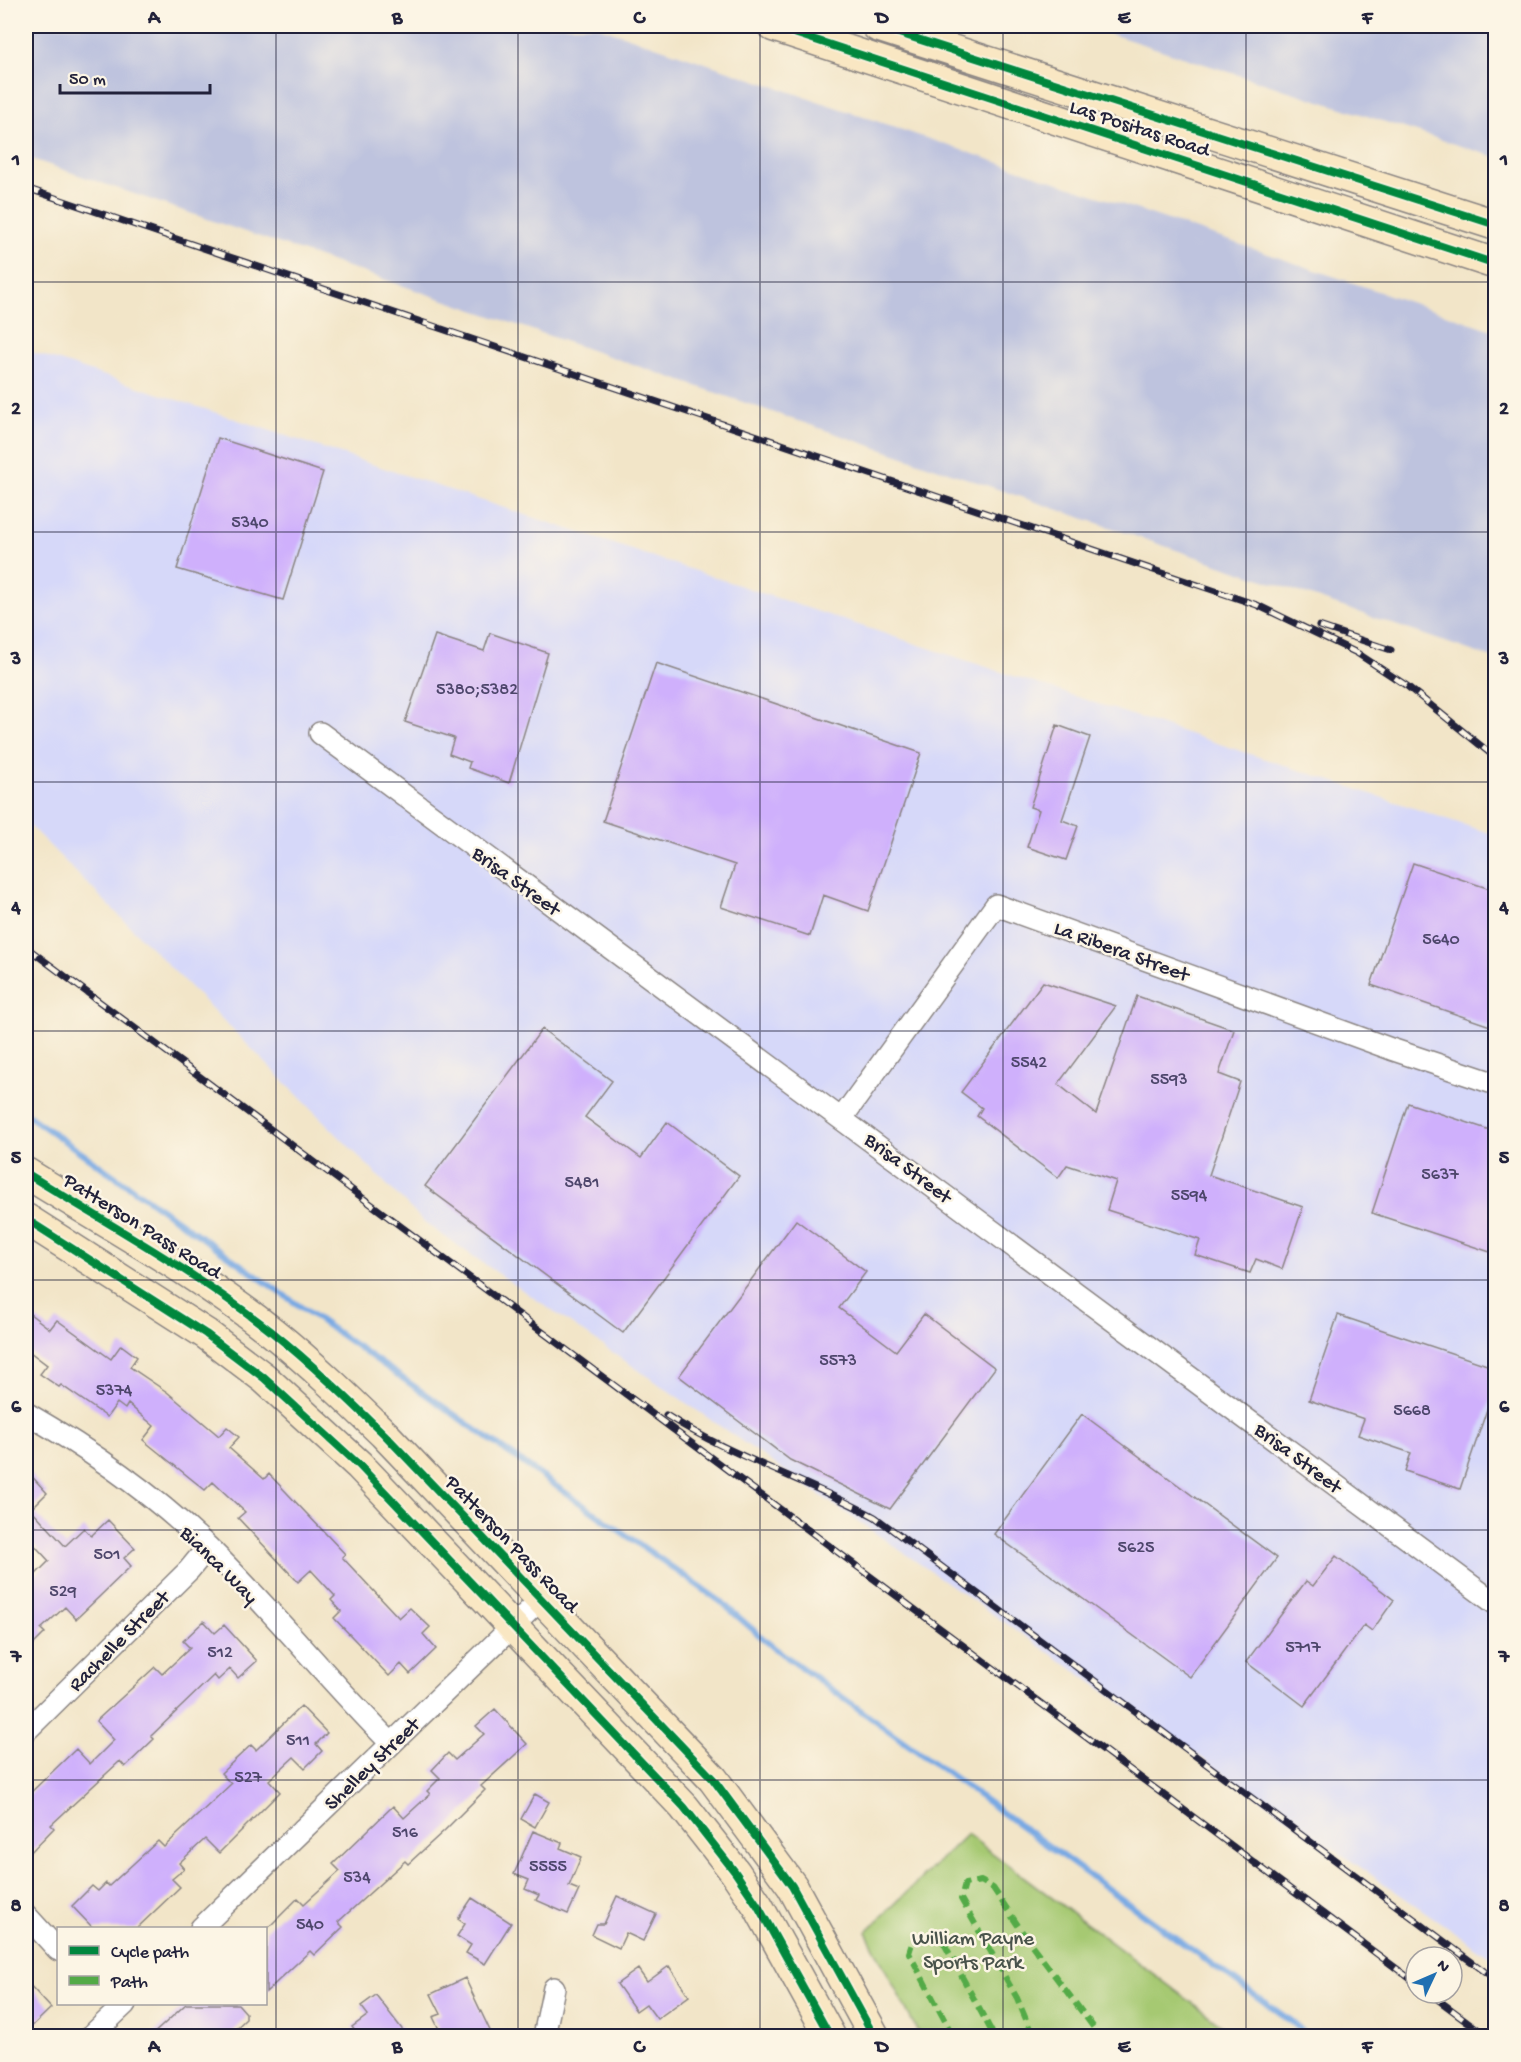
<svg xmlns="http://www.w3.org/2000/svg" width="1521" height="2062" font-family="'Gochi Hand',sans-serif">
  <rect width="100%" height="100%" fill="#fcf5e5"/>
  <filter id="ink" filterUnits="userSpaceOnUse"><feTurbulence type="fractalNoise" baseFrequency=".0167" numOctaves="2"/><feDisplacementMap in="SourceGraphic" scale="12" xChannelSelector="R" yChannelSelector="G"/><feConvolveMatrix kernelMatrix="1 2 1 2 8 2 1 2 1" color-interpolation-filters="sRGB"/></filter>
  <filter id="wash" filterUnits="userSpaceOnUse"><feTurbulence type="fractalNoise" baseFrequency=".008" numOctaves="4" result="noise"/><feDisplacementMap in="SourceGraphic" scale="24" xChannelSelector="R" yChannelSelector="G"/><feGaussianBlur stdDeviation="1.35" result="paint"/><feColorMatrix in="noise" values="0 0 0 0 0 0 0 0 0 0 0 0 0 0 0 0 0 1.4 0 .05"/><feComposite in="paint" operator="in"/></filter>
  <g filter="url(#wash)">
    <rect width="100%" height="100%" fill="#f2e5c8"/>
    <path fill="#d6d8f9" d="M26 350 1495 835V1960L425 1223 26 822Z"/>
    <path fill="#bec3de" d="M26 26H596L1495 331V659L26 157Z
      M1086 26H1495V157L1276 87Z"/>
    <path fill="#a6c972" stroke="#647656" stroke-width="1.5" d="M967 1834 1236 2036H920L866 1932Z"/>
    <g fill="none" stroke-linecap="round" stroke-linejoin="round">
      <path stroke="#78a9e3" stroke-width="6" d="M26 1114 720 1601 773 1647 1292 2022 1308 2036"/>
    </g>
    <g id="blocks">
      <path fill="#cfb0fc" d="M218 438 323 472 283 600 177 569Z
        M490 633 548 653 509 783 468 768 470 762 449 754 454 738 405 722 435 635 484 651Z
        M656 663 921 753 868 911 823 895 810 936 721 907 735 865 603 821Z
        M1057 725 1090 737 1062 820 1078 826 1066 860 1027 847 1039 810 1030 807Z
        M1413 863 1496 891V1028L1371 985Z
        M1043 982 1116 1006 1058 1084 1096 1114 1137 996 1234 1030 1219 1074 1240 1082 1209 1175 1303 1207 1282 1269 1256 1259 1250 1273 1195 1255 1200 1240 1107 1210 1116 1181 1067 1165 1058 1178 977 1116 982 1108 961 1092Z
        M542 1029 612 1081 585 1117 641 1158 667 1122 739 1176 623 1333 425 1186Z
        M1408 1103 1496 1132V1254L1372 1213Z
        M796 1220 866 1272 839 1308 896 1351 924 1314 995 1368 890 1509 790 1460 679 1376Z
        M26 1311 50 1329 57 1320 111 1359 121 1345 137 1357 130 1367 167 1392 219 1436 227 1427 239 1437 229 1448 264 1479 269 1474 345 1554 342 1557 399 1618 410 1608 430 1627 423 1634 436 1649 410 1674 401 1664 389 1676 334 1618 341 1611 331 1600 335 1596 311 1570 298 1582 238 1518 245 1512 213 1482 205 1490 143 1440 154 1426 128 1404 125 1409 117 1403 107 1417 61 1385 59 1387 40 1374 47 1365 26 1349Z
        M1338 1315 1496 1368V1383L1460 1489 1405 1471 1411 1453 1358 1435 1364 1419 1309 1400Z
        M1082 1414 1277 1558 1190 1677 994 1534Z
        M26 1470 47 1493 31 1509 65 1546 84 1528 91 1536 108 1520 135 1548 124 1558 131 1566 98 1598 76 1619 65 1607 41 1629 45 1633 26 1652V1584L49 1561 26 1536Z
        M1336 1556 1394 1600 1372 1631 1364 1625 1304 1706 1246 1662 1306 1581 1313 1586Z
        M204 1621 215 1633 224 1625 257 1661 238 1678 230 1669 218 1680 214 1675 151 1736 154 1739 125 1767 120 1761 51 1825 54 1828 26 1857V1797L76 1749 90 1764 114 1740 96 1721 155 1667 162 1674 190 1648 183 1641Z
        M301 1706 327 1733 316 1744 322 1751 305 1768 294 1757 269 1780 280 1792 219 1853 205 1839 179 1863 184 1869 172 1879 180 1887 136 1929H94L72 1906 92 1886 98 1891 106 1883 109 1886 158 1841 164 1847 231 1784 221 1773 251 1745 256 1750Z
        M495 1709 527 1744 481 1786 485 1790 445 1830 408 1864 405 1861 338 1922 343 1927 314 1955 310 1951 266 1992V1930L298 1898 304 1904 340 1871 333 1864 393 1806 404 1818 430 1794 427 1791 440 1778 432 1770 448 1753 455 1760 484 1734 476 1726Z
        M535 1794 549 1802 535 1827 521 1819Z
        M533 1831 562 1843 560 1848 581 1857 569 1886 579 1890 568 1914 536 1900 539 1895 525 1889 529 1880 514 1874Z
        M617 1896 656 1914 643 1941 626 1933 619 1948 592 1935 597 1924H604Z
        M472 1898 511 1923 485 1964 466 1953 471 1945 457 1936 465 1924 458 1919Z
        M669 1966 689 1996 657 2019 646 2004 636 2011 617 1984 638 1969 647 1982Z
        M465 1978 493 2037H455L452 2031 442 2035 433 2017 441 2014 431 1994Z
        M26 1981 51 2008 26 2032Z
        M376 1995 408 2037H359L352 2027 368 2015 361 2006Z
        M186 2004H238L246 2013V2019L227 2037H150Z"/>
    </g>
  </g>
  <g filter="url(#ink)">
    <use href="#blocks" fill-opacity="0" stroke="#8a8482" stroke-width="1.5"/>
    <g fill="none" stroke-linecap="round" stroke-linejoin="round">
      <g stroke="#8a8482" stroke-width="24">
        <path id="street" d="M320 733 1496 1604
          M842 1118 996 905 1391 1049 1496 1084
          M26 1413C90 1450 154 1495 208 1547 272 1609 328 1680 391 1743
          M26 1731 189 1570 208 1547
          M26 1915 58 1950
          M201 1928 541 1599
          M91 2036 125 2004
          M544 2036 554 1988"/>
      </g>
      <g stroke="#8a8482" stroke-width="33">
        <path id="secondary" d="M773 26 1496 264
          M877 26 1496 225
          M26 1173C108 1224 196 1272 272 1332 312 1364 348 1399 384 1434L713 1779 792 1886 874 2036
          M26 1219 206 1334 264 1378 359 1465 684 1807 735 1872 758 1906 830 2036"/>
      </g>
      <use href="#street" stroke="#fff" stroke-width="21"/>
      <use href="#secondary" stroke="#f9e7c3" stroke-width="30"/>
      <g stroke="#22223b" stroke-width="7">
        <path id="rail" d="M26 188 1257 605 1357 653 1407 686 1496 758
          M1319 626 1391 650
          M26 947 1416 1983
          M666 1415C732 1457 807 1480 875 1517L1496 1980
          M1429 1993 1487 2036"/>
      </g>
      <use href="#rail" stroke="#fcf5e5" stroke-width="4.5" stroke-dasharray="14" stroke-linecap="butt"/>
      <path stroke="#53aa46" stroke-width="6" stroke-dasharray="12 6" stroke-linecap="butt" d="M953 2036 909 1953 913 1940 925 1934 940 1936 994 2036
        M1033 2036 1017 1998 961 1899 965 1884 981 1881 993 1888 1025 1936 1100 2036"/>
      <g stroke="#fcf5e5" stroke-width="11">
        <path id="cycleway" d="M773 26 1496 264
          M877 26 1496 225
          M26 1173C108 1224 196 1272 272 1332 312 1364 348 1399 384 1434L713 1779 792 1886 874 2036
          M26 1219 206 1334 264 1378 359 1465 684 1807 735 1872 758 1906 830 2036"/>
      </g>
      <use href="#cycleway" stroke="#00873e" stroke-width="8"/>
    </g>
  </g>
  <path fill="none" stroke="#22223b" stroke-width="1.5" stroke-opacity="0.55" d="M276 26V2036M518 26V2036M760 26V2036M1003 26V2036M1246 26V2036M26 282H1496M26 532H1496M26 782H1496M26 1031H1496M26 1280H1496M26 1530H1496M26 1780H1496"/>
  <g text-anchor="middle" stroke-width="5" stroke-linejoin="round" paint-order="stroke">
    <g font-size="18" fill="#4d466b">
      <text x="250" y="527">5340</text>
      <text x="477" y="694">5380;5382</text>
      <text x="1441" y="944">5640</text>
      <text x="1029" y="1067">5542</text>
      <text x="1169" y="1084">5593</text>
      <text x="1440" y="1179">5637</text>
      <text x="582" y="1187">5481</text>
      <text x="1189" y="1200">5594</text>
      <text x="838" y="1365">5573</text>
      <text x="114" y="1395">5374</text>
      <text x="1412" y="1415">5668</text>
      <text x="1136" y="1552">5625</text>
      <text x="107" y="1559">501</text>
      <text x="63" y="1596">529</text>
      <text x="1303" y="1652">5717</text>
      <text x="220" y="1657">512</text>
      <text x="298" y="1745">511</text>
      <text x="248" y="1782">527</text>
      <text x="405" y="1837">516</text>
      <text x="548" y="1871">5555</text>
      <text x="357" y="1882">534</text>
      <text x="310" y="1929">540</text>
    </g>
    <g font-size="21" fill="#22223b" stroke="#fcf5e5">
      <text transform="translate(1140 127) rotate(18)" y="7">Las Positas Road</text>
      <text transform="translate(517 880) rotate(36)" y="7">Brisa Street</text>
      <text transform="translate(1122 950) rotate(20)" y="7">La Ribera Street</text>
      <text transform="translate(909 1167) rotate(37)" y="7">Brisa Street</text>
      <text transform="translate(143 1225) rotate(32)" y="7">Patterson Pass Road</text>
      <text transform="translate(1299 1457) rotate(37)" y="7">Brisa Street</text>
      <text transform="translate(513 1543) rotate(46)" y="7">Patterson Pass Road</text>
      <text transform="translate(220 1564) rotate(45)" y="7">Bianca Way</text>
      <text transform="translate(118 1640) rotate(-45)" y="7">Rachelle Street</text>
      <text transform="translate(371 1763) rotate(-44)" y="7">Shelley Street</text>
    </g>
    <g font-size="21" fill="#4a544c" stroke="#fcf5e5">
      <text x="973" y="1944">William Payne<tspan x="973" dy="24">Sports Park</tspan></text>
    </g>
  </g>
  <rect width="1521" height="2062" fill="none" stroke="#fcf5e5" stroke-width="66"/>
  <rect x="57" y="1927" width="210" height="78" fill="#fcf5e5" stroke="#a5a1a1" stroke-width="1.5"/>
  <rect x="69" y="1946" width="30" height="9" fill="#00873e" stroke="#a5a1a1" stroke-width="1.5"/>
  <text x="111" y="1957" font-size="18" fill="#22223b">Cycle path</text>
  <rect x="69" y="1976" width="30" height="9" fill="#53aa46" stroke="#a5a1a1" stroke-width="1.5"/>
  <text x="111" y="1987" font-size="18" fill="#22223b">Path</text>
  <g transform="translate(1434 1975) rotate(46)"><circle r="28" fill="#fcf5e5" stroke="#a5a1a1" stroke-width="1.5"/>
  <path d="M0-4.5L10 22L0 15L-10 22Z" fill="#1f6fb2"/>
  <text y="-9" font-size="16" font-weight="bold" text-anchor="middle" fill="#22223b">N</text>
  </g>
  <path d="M60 84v9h150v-9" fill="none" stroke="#22223b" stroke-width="3"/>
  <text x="69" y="84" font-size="18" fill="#22223b" stroke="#fcf5e5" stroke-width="4.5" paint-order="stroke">50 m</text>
  <rect x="33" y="33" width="1455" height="1996" fill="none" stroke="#22223b" stroke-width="2"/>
  <g font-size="20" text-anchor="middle" font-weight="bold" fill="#22223b">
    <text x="154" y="23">A</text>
    <text x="397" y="23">B</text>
    <text x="639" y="23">C</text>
    <text x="882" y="23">D</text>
    <text x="1124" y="23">E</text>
    <text x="1367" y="23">F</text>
    <text x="16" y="165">1</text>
    <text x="1504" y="165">1</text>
    <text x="16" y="414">2</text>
    <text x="1504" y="414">2</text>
    <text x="16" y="664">3</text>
    <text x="1504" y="664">3</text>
    <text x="16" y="913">4</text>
    <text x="1504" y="913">4</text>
    <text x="16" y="1163">5</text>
    <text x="1504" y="1163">5</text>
    <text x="16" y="1412">6</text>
    <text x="1504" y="1412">6</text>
    <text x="16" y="1662">7</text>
    <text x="1504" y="1662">7</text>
    <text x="16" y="1911">8</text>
    <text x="1504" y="1911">8</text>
    <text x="154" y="2052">A</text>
    <text x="397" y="2052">B</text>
    <text x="639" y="2052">C</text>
    <text x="882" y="2052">D</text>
    <text x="1124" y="2052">E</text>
    <text x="1367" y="2052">F</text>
  </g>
</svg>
